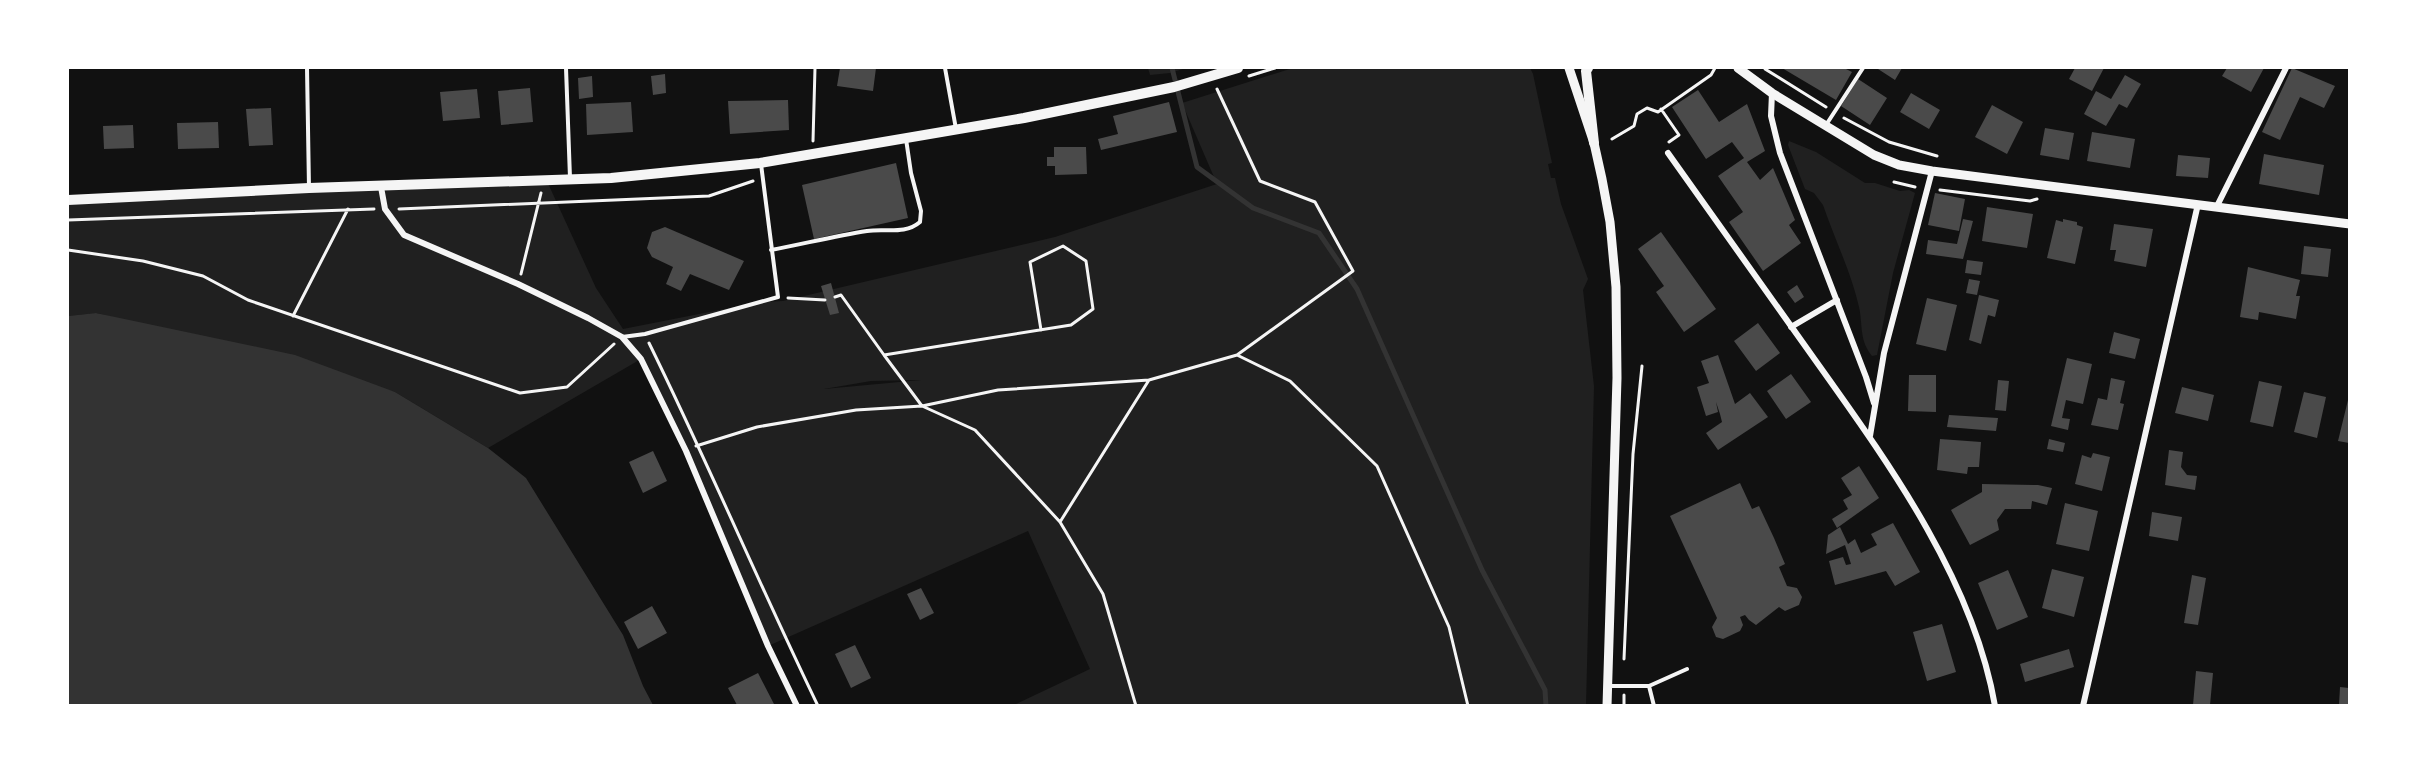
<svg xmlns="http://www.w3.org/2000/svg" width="2417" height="773" font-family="'Fira Sans',sans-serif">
  <rect width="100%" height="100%" fill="#111"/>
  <path fill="#202020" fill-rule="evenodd" d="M1148 68H1186L1170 73 1150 75Z
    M1293 68H1530L1533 74 1552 163 1548 164 1551 178H1555L1561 204 1588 279 1583 290 1594 386 1586 705H1014L1090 669 1028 531 768 646 686 451 641 359 488 448 395 392 97 313 68 316V200L546 179 596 288 623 329 760 302 783 301 1055 237 1217 184 1182 103ZM921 380 824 389 871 381Z
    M1789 141 1816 152 1865 183H1875L1900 191 1909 190 1915 193 1893 273 1877 355 1872 356C1859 340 1863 325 1859 307 1852 275 1834 237 1823 205L1814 193 1805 189 1788 145Z"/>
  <path fill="#333" d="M96 313 295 355 395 392 488 448 526 478 623 635 643 686 653 705H68V316Z"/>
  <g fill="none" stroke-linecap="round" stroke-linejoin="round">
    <path stroke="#333" stroke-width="5" d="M1172 68 1197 167 1253 208 1319 233 1357 289 1482 570 1545 690 1546 706"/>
  </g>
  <path fill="#4a4a4a" d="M840 68H876L873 91 837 86Z
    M1782 68H1844L1852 72 1836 100Z
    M1879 68H1902L1895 80 1878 69Z
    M2075 68H2104L2092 91 2069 79Z
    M2227 68H2264L2251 92 2222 76Z
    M2292 68 2335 86 2324 108 2300 97 2280 140 2262 132Z
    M665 74 666 93 653 95 651 76Z
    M2125 75 2141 84 2127 108 2119 104 2106 126 2084 114 2096 91 2111 99Z
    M592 76 593 97 579 99 578 78Z
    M1858 79 1887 98 1870 125 1841 106Z
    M530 88 533 122 501 125 498 91Z
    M477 89 480 118 443 121 440 92Z
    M1698 90 1719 122 1747 104 1765 151 1747 162 1760 180 1773 168 1795 220 1789 225 1801 243 1763 271 1729 222 1743 212 1718 176 1744 158 1732 142 1706 159 1672 107Z
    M1911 93 1940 110 1929 129 1900 112Z
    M788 100 789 130 730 134 728 101Z
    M631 102 633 132 587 135 586 104Z
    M1169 102 1177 132 1101 150 1098 139 1118 134 1113 116Z
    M1992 105 2023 122 2007 154 1975 137Z
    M271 108 273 145 249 146 246 109Z
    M218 122 219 148 178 149 177 123Z
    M133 125 134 148 104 149 103 126Z
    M2045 128 2074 133 2069 160 2040 155Z
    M2092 132 2135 139 2130 168 2087 161Z
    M1054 147H1086L1087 174 1055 175V166H1047V157H1054Z
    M2264 154 2324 165 2319 195 2259 184Z
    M2178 155 2210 158 2208 178 2176 176Z
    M896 163 908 218 814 239 802 185Z
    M1935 193 1965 199 1959 231 1928 225Z
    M1987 207 2033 214 2027 248 1982 241Z
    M1963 219 1973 221 1963 259 1926 254 1928 240 1957 244Z
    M2063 219 2077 222V225L2083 227 2075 264 2047 258 2056 220 2063 222Z
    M2114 224 2153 229 2146 267 2114 261 2116 250H2110Z
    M665 227 744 261 729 290 690 274 681 291 666 284 673 267 652 257 647 248 652 232Z
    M1661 232 1716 309 1684 332 1656 292 1664 286 1638 249Z
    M2304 246 2331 249 2328 277 2301 274Z
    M1967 260 1983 262 1981 275 1965 273Z
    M2248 267 2300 280 2296 296H2300L2296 319 2259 312 2258 320 2240 317Z
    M1969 279 1980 281 1977 295 1966 293Z
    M831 283 839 313 830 315 821 286Z
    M1797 285 1804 297 1795 303 1787 292Z
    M1979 295 1999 300 1995 317 1988 315 1981 344 1969 340Z
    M1927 298 1957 305 1946 351 1916 344Z
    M1758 323 1780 353 1756 371 1734 341Z
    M2114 332 2140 339 2135 359 2109 353Z
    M1718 355 1735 404 1750 393 1768 417 1718 450 1706 433 1722 422 1720 414 1716 402 1718 412 1706 416 1697 387 1709 383 1701 361Z
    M2067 358 2092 364 2083 404 2066 400 2062 418 2070 419 2068 430 2051 426Z
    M1791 374 1811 402 1786 419 1767 391Z
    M1909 375H1936V412L1908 411Z
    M2111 378 2125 381 2120 403 2124 404 2118 430 2091 425 2098 398 2107 400Z
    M1998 380 2009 381 2006 411 1995 410Z
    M2259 381 2282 386 2273 427 2250 422Z
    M2182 387 2214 395 2208 421 2175 413Z
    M2304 392 2326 397 2317 438 2294 432Z
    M2348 400 2349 401V443L2338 441Z
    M1949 415 1998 418 1996 431 1947 427Z
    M1940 439 1981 442 1979 467H1968L1967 474 1937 470Z
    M2049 439 2065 443 2063 452 2047 449Z
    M2169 450 2183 452 2181 467 2187 475 2197 476 2195 490 2165 485Z
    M653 451 667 481 643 493 629 462Z
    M2093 453 2110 457 2102 491 2075 484 2082 455 2091 458Z
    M1859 466 1879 498 1837 528 1832 519 1848 509 1843 500 1852 495 1841 478Z
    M1740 483 1752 509 1759 506 1774 538 1785 564 1779 567 1787 586 1797 588 1802 597 1799 605 1785 611 1779 607 1756 625 1749 620 1745 615 1740 617 1743 625 1740 631 1723 639 1716 637 1712 627 1717 618 1670 516Z
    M1982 484 2038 485 2052 488 2047 505 2032 501 2031 509H2005L1997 520 1999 530 1970 545 1951 510 1982 492Z
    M2065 503 2098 511 2089 551 2056 544Z
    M2152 512 2182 517 2178 541 2149 536Z
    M1893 523 1920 572 1895 586 1886 571 1835 585 1829 561 1843 557 1846 565 1851 564 1845 545 1826 554 1828 535 1840 527 1848 544 1855 539 1861 553 1877 545 1871 534Z
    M2052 569 2084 577 2074 617 2042 608Z
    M2008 570 2028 617 1997 630 1978 583Z
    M2192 575 2206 578 2198 625 2184 623Z
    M921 588 934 613 920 620 907 594Z
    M652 606 667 633 638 649 624 622Z
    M1942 624 1956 672 1927 681 1913 632Z
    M855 645 871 678 851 688 835 654Z
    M2069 649 2074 667 2025 682 2020 664Z
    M2196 671 2213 673 2210 705H2193Z
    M758 673 774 704 737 705 728 688Z
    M2340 687 2349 688V705H2339Z"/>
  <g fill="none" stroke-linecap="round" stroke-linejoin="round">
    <path stroke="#f5f5f5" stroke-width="3" d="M1765 69 1826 107
      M1249 76 1275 68
      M1217 89 1260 181 1315 202 1353 271 1237 355
      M1661 109 1679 135 1669 142
      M1844 118 1889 142 1937 156
      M1612 139 1634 126 1637 114 1647 108 1658 112 1711 75 1715 68
      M813 141 815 68
      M1894 182 1915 187
      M1940 190 2030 201 2037 199
      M399 209 709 196 753 181
      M68 220 374 209
      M68 250 143 261 203 276 248 300 520 393 567 387 614 344
      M521 274 541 193
      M835 297 841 295 884 355
      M788 298 825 300
      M293 316 348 209
      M1041 330 1030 262 1063 246 1086 261 1093 309 1071 325 884 355 922 406 998 390 1149 380
      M649 343C708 463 760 586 818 706
      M696 446 757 427 856 410 922 406 975 430 1060 522 1103 594 1136 706
      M1060 522 1149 380 1237 355 1290 381 1377 466 1449 627 1468 706
      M1624 659 1633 454 1642 366
      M1624 695V706"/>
    <path stroke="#f5f5f5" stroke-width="4" d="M307 68 309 188
      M566 68 570 178
      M945 68 956 129
      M1826 125 1863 68
      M771 250C803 244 835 236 867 231 885 228 905 235 920 222L921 211 911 173 906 139
      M622 337 645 334 778 297 761 164
      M1607 686H1649L1654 706
      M1649 686 1687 669"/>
    <path stroke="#f5f5f5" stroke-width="6" d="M1772 93 1771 116 1780 153 1866 377 1874 403
      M1668 153C1716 221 1765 289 1813 357 1887 461 1973 578 1995 706
      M381 187 385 209 404 235 518 284 588 318 622 337 641 359 686 451 768 646 797 706
      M2217 206 2286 68
      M1791 327 1837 300
      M1870 436 1884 353 1932 171
      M2083 706 2198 204"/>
    <path stroke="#f5f5f5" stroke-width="9" d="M1569 68 1594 143 1602 179 1610 222 1616 287 1617 378 1607 706
      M1738 68 1772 93 1874 155 1899 165 1932 171 2350 224"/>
    <path stroke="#f5f5f5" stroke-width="10" d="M1588 68 1586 71 1594 143
      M68 200 309 188 611 178 760 163 1024 118 1174 87 1238 68"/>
  </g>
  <rect width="2417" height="773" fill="none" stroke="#ffffff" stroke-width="138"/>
</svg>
